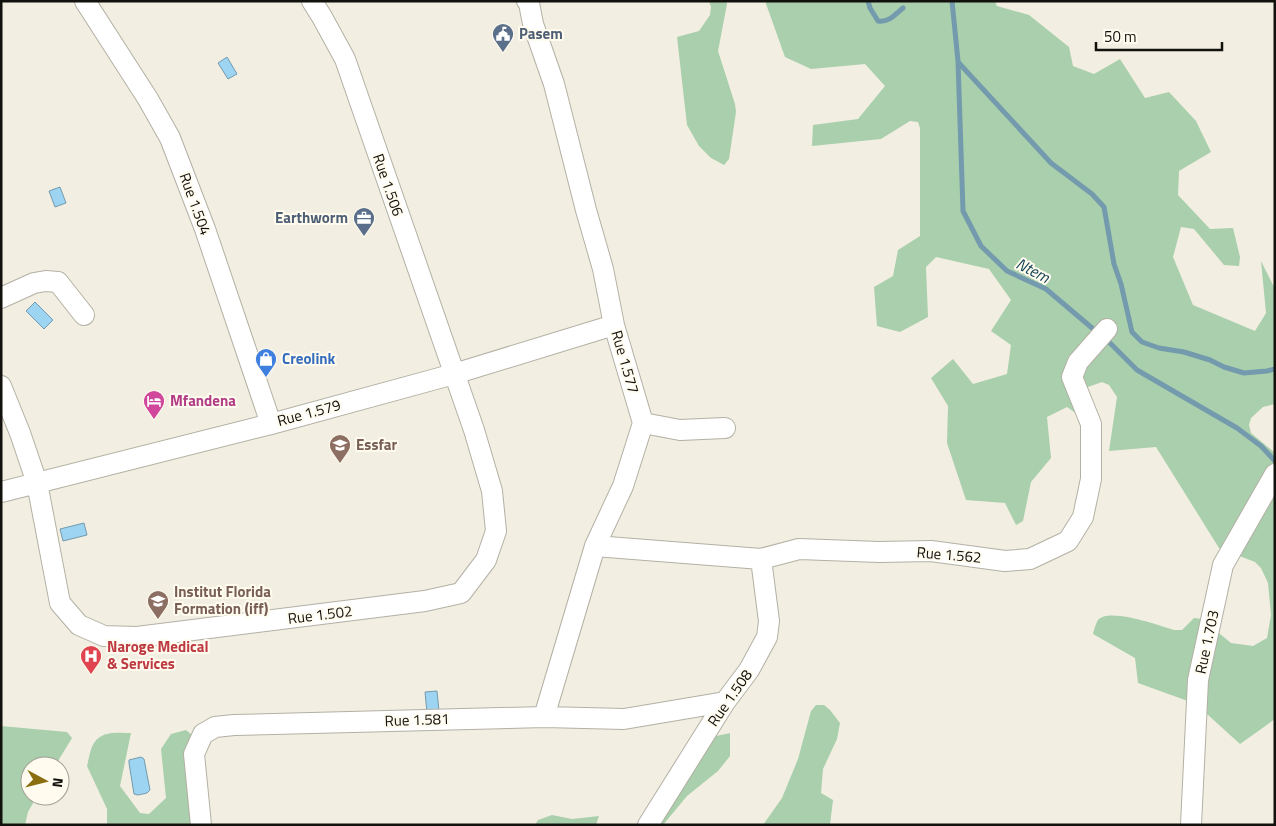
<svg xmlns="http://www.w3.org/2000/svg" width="1276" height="826" font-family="'Titillium Web',sans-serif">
  <rect width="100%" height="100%" fill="#f2efe2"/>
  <path fill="#a9cfac" d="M709 1H726L727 4 718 51 735 104 736 112 729 159 724 165 711 158 699 146 687 125 677 37 699 31 710 15 711 7Z
    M765 1H995L997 6 1029 15 1069 47 1073 66 1094 74 1120 59 1145 98 1169 92 1196 121 1211 152 1179 171 1178 195 1210 229 1233 228 1240 257 1239 266 1224 265 1194 229 1181 227 1173 257 1193 305 1255 331 1266 313 1261 261 1275 289V404L1263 407 1251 418 1249 425 1251 433 1275 453V719L1240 744 1196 704 1138 683 1135 658 1093 634C1094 630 1096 623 1098 620 1109 607 1160 626 1174 630H1182L1194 618 1202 619 1231 643 1253 646 1267 638 1271 615 1268 583 1261 568 1255 562 1219 548 1156 447 1109 451 1117 397 1109 385 1102 382 1088 387 1091 424 1067 407 1047 417 1051 458 1031 482 1023 521 1016 525 1005 503 966 500 947 443 948 406 931 378 953 359 973 384 1007 374 1011 345 991 331 1011 300 989 269 936 257 926 267 928 317 900 332 877 326 874 287 893 276 898 250 920 236V128L918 122 910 121 881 139 812 146 813 125 858 119 885 86 865 64 811 69 785 57Z
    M816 705H824L830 710 840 723 837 739 823 769 821 793 833 800 830 825H763L782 798 798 759 811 711Z
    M1 726 67 732 72 738 55 766H30V796H37L28 812 25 825H1Z
    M186 730 192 735 201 825H107V809L87 766C89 759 90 749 94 743 102 730 119 733 131 733L120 786 140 813 149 814 166 798 161 749 171 734Z
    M730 733V756L718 771 687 796 663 825H646L693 741Z
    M552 815 572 819 599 816 596 825H535L538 820Z"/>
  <path fill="#9dd4f2" stroke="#739aad" d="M227 57 237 74 228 79 218 63Z
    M60 187 66 203 55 207 49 191Z
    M35 302 53 320 44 329 26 311Z
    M84 523 87 535 63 541 60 529Z
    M437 691 439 711 427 713 425 692Z
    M141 757 144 759 150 790 147 793 138 795 134 794 129 763V760Z"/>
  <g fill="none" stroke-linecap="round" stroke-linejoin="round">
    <path stroke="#739aad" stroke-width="5" d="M868 1 870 8 878 21C888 23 896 14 903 8
      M952 1 958 61 963 211 981 246 1007 271 1046 289 1098 333
      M958 62 1051 163 1092 194 1104 207 1114 264 1121 284 1132 332 1142 342 1159 348 1184 352 1210 360 1224 367 1244 373 1267 371 1275 369
      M1105 338 1137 370 1237 428 1261 446 1275 461"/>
    <g stroke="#b3b0a4" stroke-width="22">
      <path id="street" d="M85 1 148 99 170 138 205 229 271 424
        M527 1 529 3 533 24 554 84 586 210 603 269 614 325 643 423 623 486 595 546 544 717
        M1 298 34 283 46 281 58 282 84 315
        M1 386 20 433 37 483 60 603 79 625 104 636 137 637 425 601 461 593 486 560 496 531 492 491 474 430 345 59 322 17 312 1
        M643 423 680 430 725 428
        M1 492 271 424 454 374 614 325
        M595 546 761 559 799 549 879 552 931 551 1005 561 1030 559 1068 541 1083 517 1091 479V424L1072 377 1078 362 1107 329
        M201 825 194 754 203 734 215 727 234 725 544 717 624 719 725 702
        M648 825 725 702 749 670 767 637 769 621 761 559
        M1191 825 1198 680 1223 565 1275 474"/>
    </g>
    <use href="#street" stroke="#fff" stroke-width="20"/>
  </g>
  <defs>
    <g id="civic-pin" transform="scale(1.125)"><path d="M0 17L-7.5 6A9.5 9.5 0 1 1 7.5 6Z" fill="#5c6f8a" stroke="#fffcef"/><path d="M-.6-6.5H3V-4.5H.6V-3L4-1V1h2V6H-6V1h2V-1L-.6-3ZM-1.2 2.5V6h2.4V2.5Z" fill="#fff"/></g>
    <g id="office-pin" transform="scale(1.125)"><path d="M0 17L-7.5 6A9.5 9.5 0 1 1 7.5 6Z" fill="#5c6f8a" stroke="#fffcef"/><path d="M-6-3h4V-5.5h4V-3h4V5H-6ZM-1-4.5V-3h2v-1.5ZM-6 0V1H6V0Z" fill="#fff"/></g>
    <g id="shop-pin" transform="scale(1.125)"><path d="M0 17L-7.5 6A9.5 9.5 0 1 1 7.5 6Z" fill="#3f7fe0" stroke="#fffcef"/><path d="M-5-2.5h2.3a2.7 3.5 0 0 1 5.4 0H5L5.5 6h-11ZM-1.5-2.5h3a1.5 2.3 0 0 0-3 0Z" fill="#fff"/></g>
    <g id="hotel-pin" transform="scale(1.125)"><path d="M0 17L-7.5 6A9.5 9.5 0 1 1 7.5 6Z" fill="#d1479c" stroke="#fffcef"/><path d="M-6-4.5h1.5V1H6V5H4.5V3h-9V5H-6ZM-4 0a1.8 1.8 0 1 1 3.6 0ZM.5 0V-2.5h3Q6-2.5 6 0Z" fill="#fff"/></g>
    <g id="university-pin" transform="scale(1.125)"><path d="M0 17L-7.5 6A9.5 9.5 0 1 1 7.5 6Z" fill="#8d6e63" stroke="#fffcef"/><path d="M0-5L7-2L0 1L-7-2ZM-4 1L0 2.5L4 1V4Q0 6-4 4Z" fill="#fff"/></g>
    <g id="hospital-pin" transform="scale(1.125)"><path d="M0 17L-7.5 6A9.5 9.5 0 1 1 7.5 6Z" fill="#e0444e" stroke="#fffcef"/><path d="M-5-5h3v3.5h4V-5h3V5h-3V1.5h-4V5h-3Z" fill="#fff"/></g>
  </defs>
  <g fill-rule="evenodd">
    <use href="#civic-pin" x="503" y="34"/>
    <use href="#office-pin" x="364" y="218"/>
    <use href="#shop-pin" x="266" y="359"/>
    <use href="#hotel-pin" x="154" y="401"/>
    <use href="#university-pin" x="340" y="445"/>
    <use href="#university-pin" x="158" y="601"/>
    <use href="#hospital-pin" x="91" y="656"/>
  </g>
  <g text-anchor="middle" stroke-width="4" stroke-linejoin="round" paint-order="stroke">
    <g font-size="15" font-weight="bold" fill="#4e5e75" stroke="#fffcef" text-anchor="start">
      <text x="519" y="39">Pasem</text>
      <text x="348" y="223" text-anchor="end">Earthworm</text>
    </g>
    <g font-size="15" fill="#12110d" stroke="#fffcef">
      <text transform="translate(388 185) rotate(71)" y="5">Rue 1.506</text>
      <text transform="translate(195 204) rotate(70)" y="5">Rue 1.504</text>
      <text transform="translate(625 362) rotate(74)" y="5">Rue 1.577</text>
      <text transform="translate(309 413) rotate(-15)" y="5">Rue 1.579</text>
      <text transform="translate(949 555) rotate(5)" y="5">Rue 1.562</text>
      <text transform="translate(320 615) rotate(-7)" y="5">Rue 1.502</text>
      <text transform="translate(1207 642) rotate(-78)" y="5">Rue 1.703</text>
      <text transform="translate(730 698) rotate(-55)" y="5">Rue 1.508</text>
      <text transform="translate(417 720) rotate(-2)" y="5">Rue 1.581</text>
    </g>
    <g font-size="15" font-weight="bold" fill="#366cbe" stroke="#fffcef" text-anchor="start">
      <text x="282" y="364">Creolink</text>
    </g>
    <g font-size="15" font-weight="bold" fill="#b23c85" stroke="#fffcef" text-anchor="start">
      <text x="170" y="406">Mfandena</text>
    </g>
    <g font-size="15" font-weight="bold" fill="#785e54" stroke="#fffcef" text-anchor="start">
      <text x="356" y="450">Essfar</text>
      <text x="174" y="597">Institut Florida<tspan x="174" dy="17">Formation (iff)</tspan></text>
    </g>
    <g font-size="15" font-weight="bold" fill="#be3a42" stroke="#fffcef" text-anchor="start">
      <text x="107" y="652">Naroge Medical<tspan x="107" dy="17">&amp; Services</tspan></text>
    </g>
    <g font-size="16" font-style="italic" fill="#154257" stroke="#fffcef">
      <text transform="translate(1033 270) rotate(27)" y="6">Ntem</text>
    </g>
  </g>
  <rect width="1276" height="826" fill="none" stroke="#12110d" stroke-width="5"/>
  <g transform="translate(45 781) rotate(97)"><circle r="24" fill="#fffcef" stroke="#a09e95"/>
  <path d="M0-4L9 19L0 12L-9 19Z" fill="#8a6e0f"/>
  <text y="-8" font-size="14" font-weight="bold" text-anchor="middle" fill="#12110d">N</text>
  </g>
  <path d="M1096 42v8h126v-8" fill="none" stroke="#12110d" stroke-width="2.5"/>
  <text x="1104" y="42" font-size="15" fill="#12110d" stroke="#fffcef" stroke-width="4" paint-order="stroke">50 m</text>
</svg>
